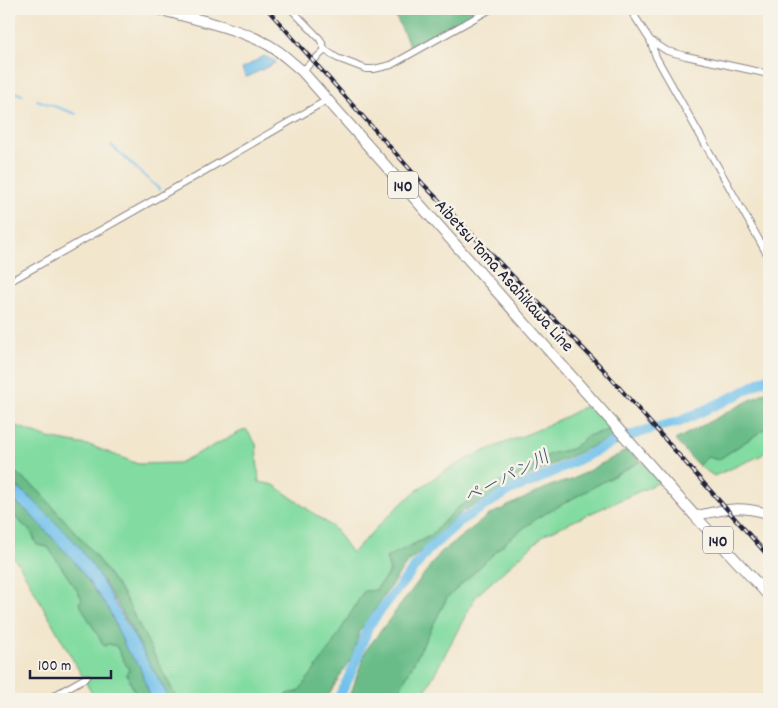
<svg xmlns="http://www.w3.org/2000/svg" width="778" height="708" font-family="Dekko,'Klee One',sans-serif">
  <rect width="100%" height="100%" fill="#f7f3e8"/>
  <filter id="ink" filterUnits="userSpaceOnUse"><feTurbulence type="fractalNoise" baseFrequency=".02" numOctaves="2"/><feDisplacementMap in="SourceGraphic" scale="10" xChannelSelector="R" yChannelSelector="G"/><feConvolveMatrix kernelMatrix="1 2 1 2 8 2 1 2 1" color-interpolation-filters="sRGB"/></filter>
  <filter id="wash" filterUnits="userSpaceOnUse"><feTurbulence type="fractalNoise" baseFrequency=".0096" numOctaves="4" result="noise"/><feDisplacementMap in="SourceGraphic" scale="20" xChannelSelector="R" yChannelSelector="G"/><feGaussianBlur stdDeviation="1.12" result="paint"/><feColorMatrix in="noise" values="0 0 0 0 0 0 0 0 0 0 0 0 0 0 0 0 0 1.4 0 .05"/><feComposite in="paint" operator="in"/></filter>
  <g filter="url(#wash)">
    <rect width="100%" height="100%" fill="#f2e6cd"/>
    <path fill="#82dca1" stroke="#527f6e" d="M590 404 612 429 587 436 572 449 550 454 525 471 487 489 456 509 430 536 386 558 390 571 298 692 287 694 285 699H177L123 594 91 550 37 489 9 468V423L48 438 92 446 138 464 179 463 246 429 256 444 259 482 274 485 334 528 352 553C383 521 414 487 454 466 482 450 512 441 542 428 558 421 574 412 590 404Z
      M769 426V450L760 456 714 476 698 465 708 457 718 460Z
      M641 461 660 482 545 534 476 596 421 699H395L447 598 508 540 537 518Z
      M9 511 31 532 37 545 48 547 78 592 109 644 116 646 129 670 126 673 138 699H95L19 564 9 554Z"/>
    <path fill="#69bc87" stroke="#466f61" d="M392 9H484L461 22 451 24 420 45 410 46Z
      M769 390V426L718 460 708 457 698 465 675 440Z
      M612 429 615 436 526 477 463 511 404 567 360 631 352 657 326 699H285L287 694 298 692 327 653 364 591 376 590 390 572 386 558 430 536 456 509 487 489 525 471 550 454 572 449 587 436Z
      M629 449 641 461 537 518 508 540 447 598 395 699H349L366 650 440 553 489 515 550 486 571 480Z
      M9 468 37 489 91 550 123 594 177 699H170C144 658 125 611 96 571 82 551 66 533 49 516 36 504 24 490 9 481Z
      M9 497 27 511 73 560 108 608 127 651 139 665 151 699H138L126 673 129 670 116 646 109 644 104 646 79 603 82 599 78 592 48 547 37 545 31 532 9 511Z"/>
    <path fill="#71c1ec" stroke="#4a7294" d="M264 56 275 61V63L247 77 245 76 242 69Z
      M9 481 32 499 76 543 97 572 170 699H151L139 665 127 651 108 608 73 560 27 511 9 497Z"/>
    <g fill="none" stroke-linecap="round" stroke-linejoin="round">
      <path stroke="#71c1ec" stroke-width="2" d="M9 90 23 95
        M37 100 76 114
        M111 145 160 190"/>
      <path stroke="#71c1ec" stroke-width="10" d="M338 699 350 675 369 625 418 563 428 550 461 520 512 489 534 481 616 441 653 428 679 422 739 394 769 377"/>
    </g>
  </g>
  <g filter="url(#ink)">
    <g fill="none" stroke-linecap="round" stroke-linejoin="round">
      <g stroke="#8a8484" stroke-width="8">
        <path id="street" d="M291 9 320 39 325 50 337 58 366 69H374L391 65 491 9
          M630 9 650 40 656 57 767 254
          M650 40 667 51 686 56 769 74
          M302 71 325 50
          M9 282 196 176 327 100
          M48 699 87 677"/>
      </g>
      <g stroke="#8a8484" stroke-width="11">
        <path id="secondary" d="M695 516C725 509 739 505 769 514"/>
      </g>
      <g stroke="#8a8484" stroke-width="12">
        <path id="primary" d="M158 9C191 18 230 26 261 41 277 48 289 60 302 71L695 516 769 596"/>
      </g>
      <use href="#street" stroke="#fff" stroke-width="6"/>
      <use href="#secondary" stroke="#fff" stroke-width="9"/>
      <use href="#primary" stroke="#fff" stroke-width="10"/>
      <g stroke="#22223b" stroke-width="4">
        <path id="rail" d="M267 9 424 185 602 368 769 557"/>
      </g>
      <use href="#rail" stroke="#f7f3e8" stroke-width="2" stroke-dasharray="5.5" stroke-linecap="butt"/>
    </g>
  </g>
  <g text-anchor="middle" stroke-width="5" stroke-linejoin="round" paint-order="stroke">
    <g fill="#f7f3e8" stroke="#62616f" stroke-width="1">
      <rect x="388" y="171.5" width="30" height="27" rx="4"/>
      <rect x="703" y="526.5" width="30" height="27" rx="4"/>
    </g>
    <g font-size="16" font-weight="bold" fill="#22223b">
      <text x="403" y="191">140</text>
      <text x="718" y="546">140</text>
    </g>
    <g font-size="18" fill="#22223b" stroke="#f7f3e8">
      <text transform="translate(505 275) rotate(48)" y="6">Aibetsu Toma Asahikawa Line</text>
    </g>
    <g font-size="19" font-style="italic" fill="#3a5270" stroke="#f7f3e8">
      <text transform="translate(506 476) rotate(-28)" y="7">ペーパン川</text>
    </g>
  </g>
  <rect width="778" height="708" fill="none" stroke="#f7f3e8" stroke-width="30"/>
  <path d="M30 670v8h81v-8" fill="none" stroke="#22223b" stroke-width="2.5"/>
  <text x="38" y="670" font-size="15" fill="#22223b" stroke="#f7f3e8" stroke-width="4" paint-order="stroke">100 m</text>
</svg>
